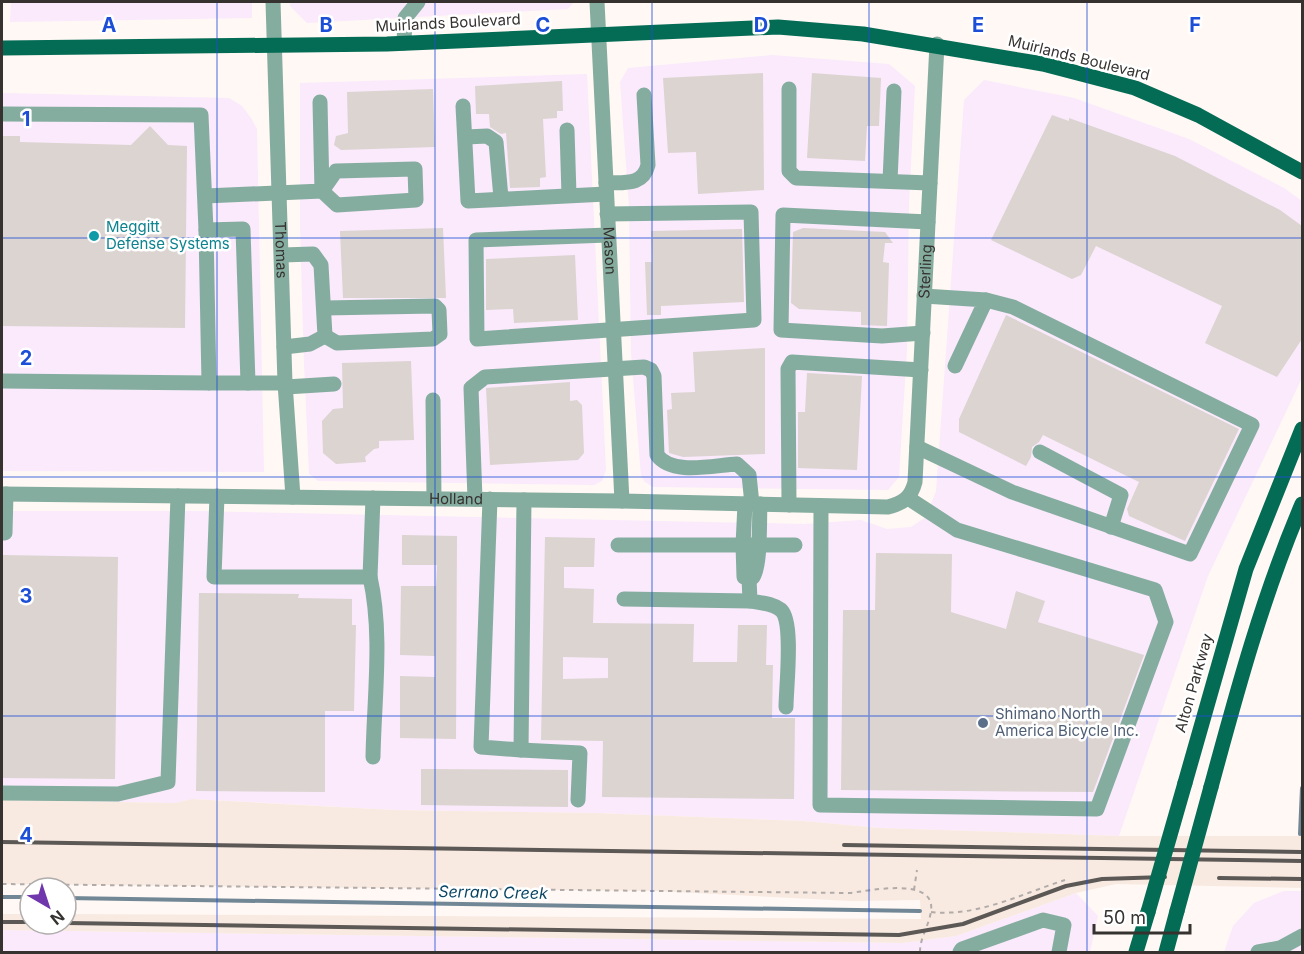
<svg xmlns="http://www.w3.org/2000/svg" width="1304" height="954" font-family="Inter,sans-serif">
  <rect width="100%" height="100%" fill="#fff8f5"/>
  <path fill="#faeafc" d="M11 2H252V18L10 22Z
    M290 2H574L568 9 307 23 290 6Z
    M772 55 889 64 915 86 909 204 907 350 899 477 888 490 653 487 645 482 641 476 631 353 629 207 620 82 628 68Z
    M587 74 606 470 602 481 594 485 318 481 309 474 304 364 300 227V83Z
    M984 80 1074 98 1189 139 1284 188 1302 201V378L1208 576 1119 836 880 828 804 821 597 813 394 810 193 799 175 803 2 800V511H193L804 524 861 520 887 529 911 527 926 517 936 491 964 100Z
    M2 93 229 98 242 106 251 118 257 129 264 472 2 471Z
    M1284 891H1302V952H1224L1233 926 1254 903Z
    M1076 893 1098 916 1090 952H2V930L903 943 956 936Z"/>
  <path fill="#f9eae1" d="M192 799 394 810 596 813 804 821 880 828 1119 836H1302V888L1116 884 1076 893 956 936 903 943 2 930V914H30V924H66V914L921 919 920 900 851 901 656 891 2 884V800L175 803Z"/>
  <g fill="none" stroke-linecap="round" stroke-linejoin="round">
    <path stroke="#718796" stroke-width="4" d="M1300 834 1302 788
      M2 897H30
      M66 898 920 911"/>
  </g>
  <path fill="#dcd4d0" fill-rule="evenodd" d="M763 73 764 190 698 194 696 152 668 153 663 78Z
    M812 73 881 78 879 126H867L865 161 807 158Z
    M562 81 563 111H557V118L543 119 546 177 540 178V187L510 188 506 133 501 134 490 127 489 114H476L475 86Z
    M433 89 435 147 341 150 334 145 336 136 348 133 347 92Z
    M1052 115 1069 121V118L1175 156 1280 210 1302 226V339L1277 377 1205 343 1222 306 1096 246 1081 275 1072 279 991 240Z
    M150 126 168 145 187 146 185 328 2 326V136H20V142L131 145Z
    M443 228 446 298H343L340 231Z
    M803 228 885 232 893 243H885L883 262 889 263 887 326 861 325V312L799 309 791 303 793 232Z
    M742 229 744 302 661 306V315H647L645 262H652L651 231Z
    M575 255 578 320 514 323 513 309 486 310V259Z
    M1006 315 1239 429 1185 541 1129 516 1127 509 1139 482 1043 435 1039 442 1032 447 1031 457 1026 466 959 432V419Z
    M765 348V454L683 457 669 453 667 410 672 409 671 393 695 392 693 352Z
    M411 361 414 440 379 441V448L374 449 365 457 366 462 336 464 323 453 322 421 333 409 343 408 342 363Z
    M807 373 862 376 857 470 798 468V412H805Z
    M570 382V401L577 400 582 405 584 453 578 460 490 465 486 388Z
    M402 535 457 536 456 739 400 738V676L435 677V656L400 655 401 586H436L437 565H402Z
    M545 537 595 538 594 567H564V588L594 589 593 623 694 624 693 662H737L738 625H767L766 665H773L772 718H795L794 799 602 797 603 741 541 740ZM563 657 608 658V678L563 679Z
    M876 553 952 554 951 612 1006 629 1016 591 1045 601 1038 622 1144 655 1093 792 841 790 843 610H875Z
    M2 555 118 557 115 779 2 778Z
    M199 593 299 594 298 598 352 599V625H356L354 711H325V792L196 791Z
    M421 769 568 770V807L421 805Z"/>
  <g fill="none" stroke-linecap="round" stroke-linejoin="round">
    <path stroke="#b1aca9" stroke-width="2" stroke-dasharray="4.5 4.5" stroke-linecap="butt" d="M2 884 850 893C868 891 936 876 931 911 929 926 920 937 920 952
      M914 890 917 870
      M931 912C978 917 1021 894 1065 880"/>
    <g stroke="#85ad9f" stroke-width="15">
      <path id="s1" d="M273 2 285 383 293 497"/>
      <path id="s2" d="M597 2 622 501"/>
      <path d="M404 43 405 18 418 2"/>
      <path d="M789 89V171L796 178 930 183"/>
      <path d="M463 106 468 201 606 194"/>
      <path d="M2 114 201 115 206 230 243 229 248 383H285"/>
      <path d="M567 130 569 195"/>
      <path d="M466 137 487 136 496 142 501 198"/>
      <path d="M890 181 894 91"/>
      <path d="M606 183C624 182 643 186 648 165L644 95"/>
      <path d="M205 196 322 191 337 205 416 200 415 169 336 171 322 191 320 102"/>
      <path d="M607 214 751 212 754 320 477 339 476 240 608 235"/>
      <path d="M206 230 209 383H248"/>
      <path d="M282 255 313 254 321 265 325 336 310 344 284 347"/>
      <path d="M924 296 986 300 955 366"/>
      <path d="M324 308 435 306 439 310 440 334 433 339 337 343 325 336"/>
      <path d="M923 333 882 336 781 330 783 215 928 222"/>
      <path d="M2 381 209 383"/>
      <path d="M286 387 334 384"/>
      <path d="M433 400 434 499"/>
      <path d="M917 447 1012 492 1190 554 1252 425 1013 307 986 300"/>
      <path d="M1040 452 1121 495 1111 527"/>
      <path id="s3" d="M2 494 622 501 888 507C903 503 911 498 915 482L937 44"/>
      <path d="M217 496 214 577H370L373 498"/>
      <path d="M475 499 471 388 485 377 644 367 651 370 654 376 657 455C672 476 714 465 737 464L749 475 752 504"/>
      <path d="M490 499 481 747 521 750 524 500"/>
      <path d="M760 504C759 521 761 564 753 577H744L743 545H795"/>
      <path d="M789 505 788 369 792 362 921 370"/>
      <path d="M821 506 820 805 1097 809 1166 622 1155 590 957 530 908 498"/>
      <path d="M2 533H5L6 494"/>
      <path d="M618 545H743L745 504"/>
      <path d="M370 577C383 634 374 699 373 757"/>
      <path d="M749 578 750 601C760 603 772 603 781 610 794 622 786 688 786 707"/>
      <path d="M624 599 750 601"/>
      <path d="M521 750 580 753 578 800"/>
      <path d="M2 793 118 794 168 782 178 496"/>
      <path d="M960 952 962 949 1043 920 1064 925 1059 952"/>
      <path d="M1258 952 1280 948 1302 936"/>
    </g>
    <path stroke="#046c55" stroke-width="15" d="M2 48 387 44 778 27 863 34 1043 64 1135 88 1198 115 1302 172
      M1185 783 1246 569 1302 429
      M1211 787C1237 691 1263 595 1302 504
      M1136 952 1148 912
      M1166 952 1177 911"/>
    <path stroke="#5c5856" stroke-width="4" d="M2 842 1302 861
      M844 845 1302 852
      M1219 878 1302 879
      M2 922H30
      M66 923 899 935 963 924 1066 886 1102 879 1165 877"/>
    <path stroke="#046c55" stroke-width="15" d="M1177 911 1211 787
      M1148 912 1185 783"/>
  </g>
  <path fill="none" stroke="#1d4ed8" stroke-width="1.5" stroke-opacity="0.55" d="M217 2V952M435 2V952M652 2V952M869 2V952M1087 2V952M2 238H1302M2 477H1302M2 716H1302"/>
  <circle fill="#0f9aa8" stroke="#fff" stroke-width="2" cx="94" cy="236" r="6"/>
  <circle fill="#5c6f8a" stroke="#fff" stroke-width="2" cx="983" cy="723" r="6"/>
  <g text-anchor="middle" stroke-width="5" stroke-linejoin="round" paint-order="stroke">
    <g font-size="15" fill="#353230" stroke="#fff">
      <text transform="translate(448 23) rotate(-3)" y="5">Muirlands Boulevard</text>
      <text transform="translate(1079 58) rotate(14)" y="5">Muirlands Boulevard</text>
      <text dy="5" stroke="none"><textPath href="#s1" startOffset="248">Thomas</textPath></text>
      <text dy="5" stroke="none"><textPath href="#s2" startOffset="249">Mason</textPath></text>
      <text dy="5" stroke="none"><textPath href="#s3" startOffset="1136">Sterling</textPath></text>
      <text dy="5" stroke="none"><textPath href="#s3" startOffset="454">Holland</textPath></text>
      <text transform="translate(1194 683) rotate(-74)" y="5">Alton Parkway</text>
    </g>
    <g font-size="15" fill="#0d838f" stroke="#fff" text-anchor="start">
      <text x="106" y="232">Meggitt<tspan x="106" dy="17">Defense Systems</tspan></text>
    </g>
    <g font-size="15" fill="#4e5e75" stroke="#fff" text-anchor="start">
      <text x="995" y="719">Shimano North<tspan x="995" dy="17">America Bicycle Inc.</tspan></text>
    </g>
    <g font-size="16" font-style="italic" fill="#0b4564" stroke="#fff">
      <text transform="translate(493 892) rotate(1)" y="6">Serrano Creek</text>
    </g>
  </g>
  <g font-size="20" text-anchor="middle" font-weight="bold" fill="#1d4ed8" stroke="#fff" stroke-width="5" stroke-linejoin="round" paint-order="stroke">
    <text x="109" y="32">A</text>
    <text x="326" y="32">B</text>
    <text x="543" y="32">C</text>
    <text x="761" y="32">D</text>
    <text x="978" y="32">E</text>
    <text x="1195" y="32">F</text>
    <text x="26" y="126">1</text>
    <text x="26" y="365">2</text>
    <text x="26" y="603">3</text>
    <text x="26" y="842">4</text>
  </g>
  <rect width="1304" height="954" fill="none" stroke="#353230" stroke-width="6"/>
  <g transform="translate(48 906) rotate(141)"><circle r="28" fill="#ffffff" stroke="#aeadac" stroke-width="1.5"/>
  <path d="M0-4.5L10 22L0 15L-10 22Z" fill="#7036ac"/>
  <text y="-9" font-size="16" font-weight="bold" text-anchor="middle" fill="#353230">N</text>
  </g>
  <path d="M1094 924v9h96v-9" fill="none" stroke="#353230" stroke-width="3"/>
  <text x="1103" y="924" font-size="18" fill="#353230" stroke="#ffffff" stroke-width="4.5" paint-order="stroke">50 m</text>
</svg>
